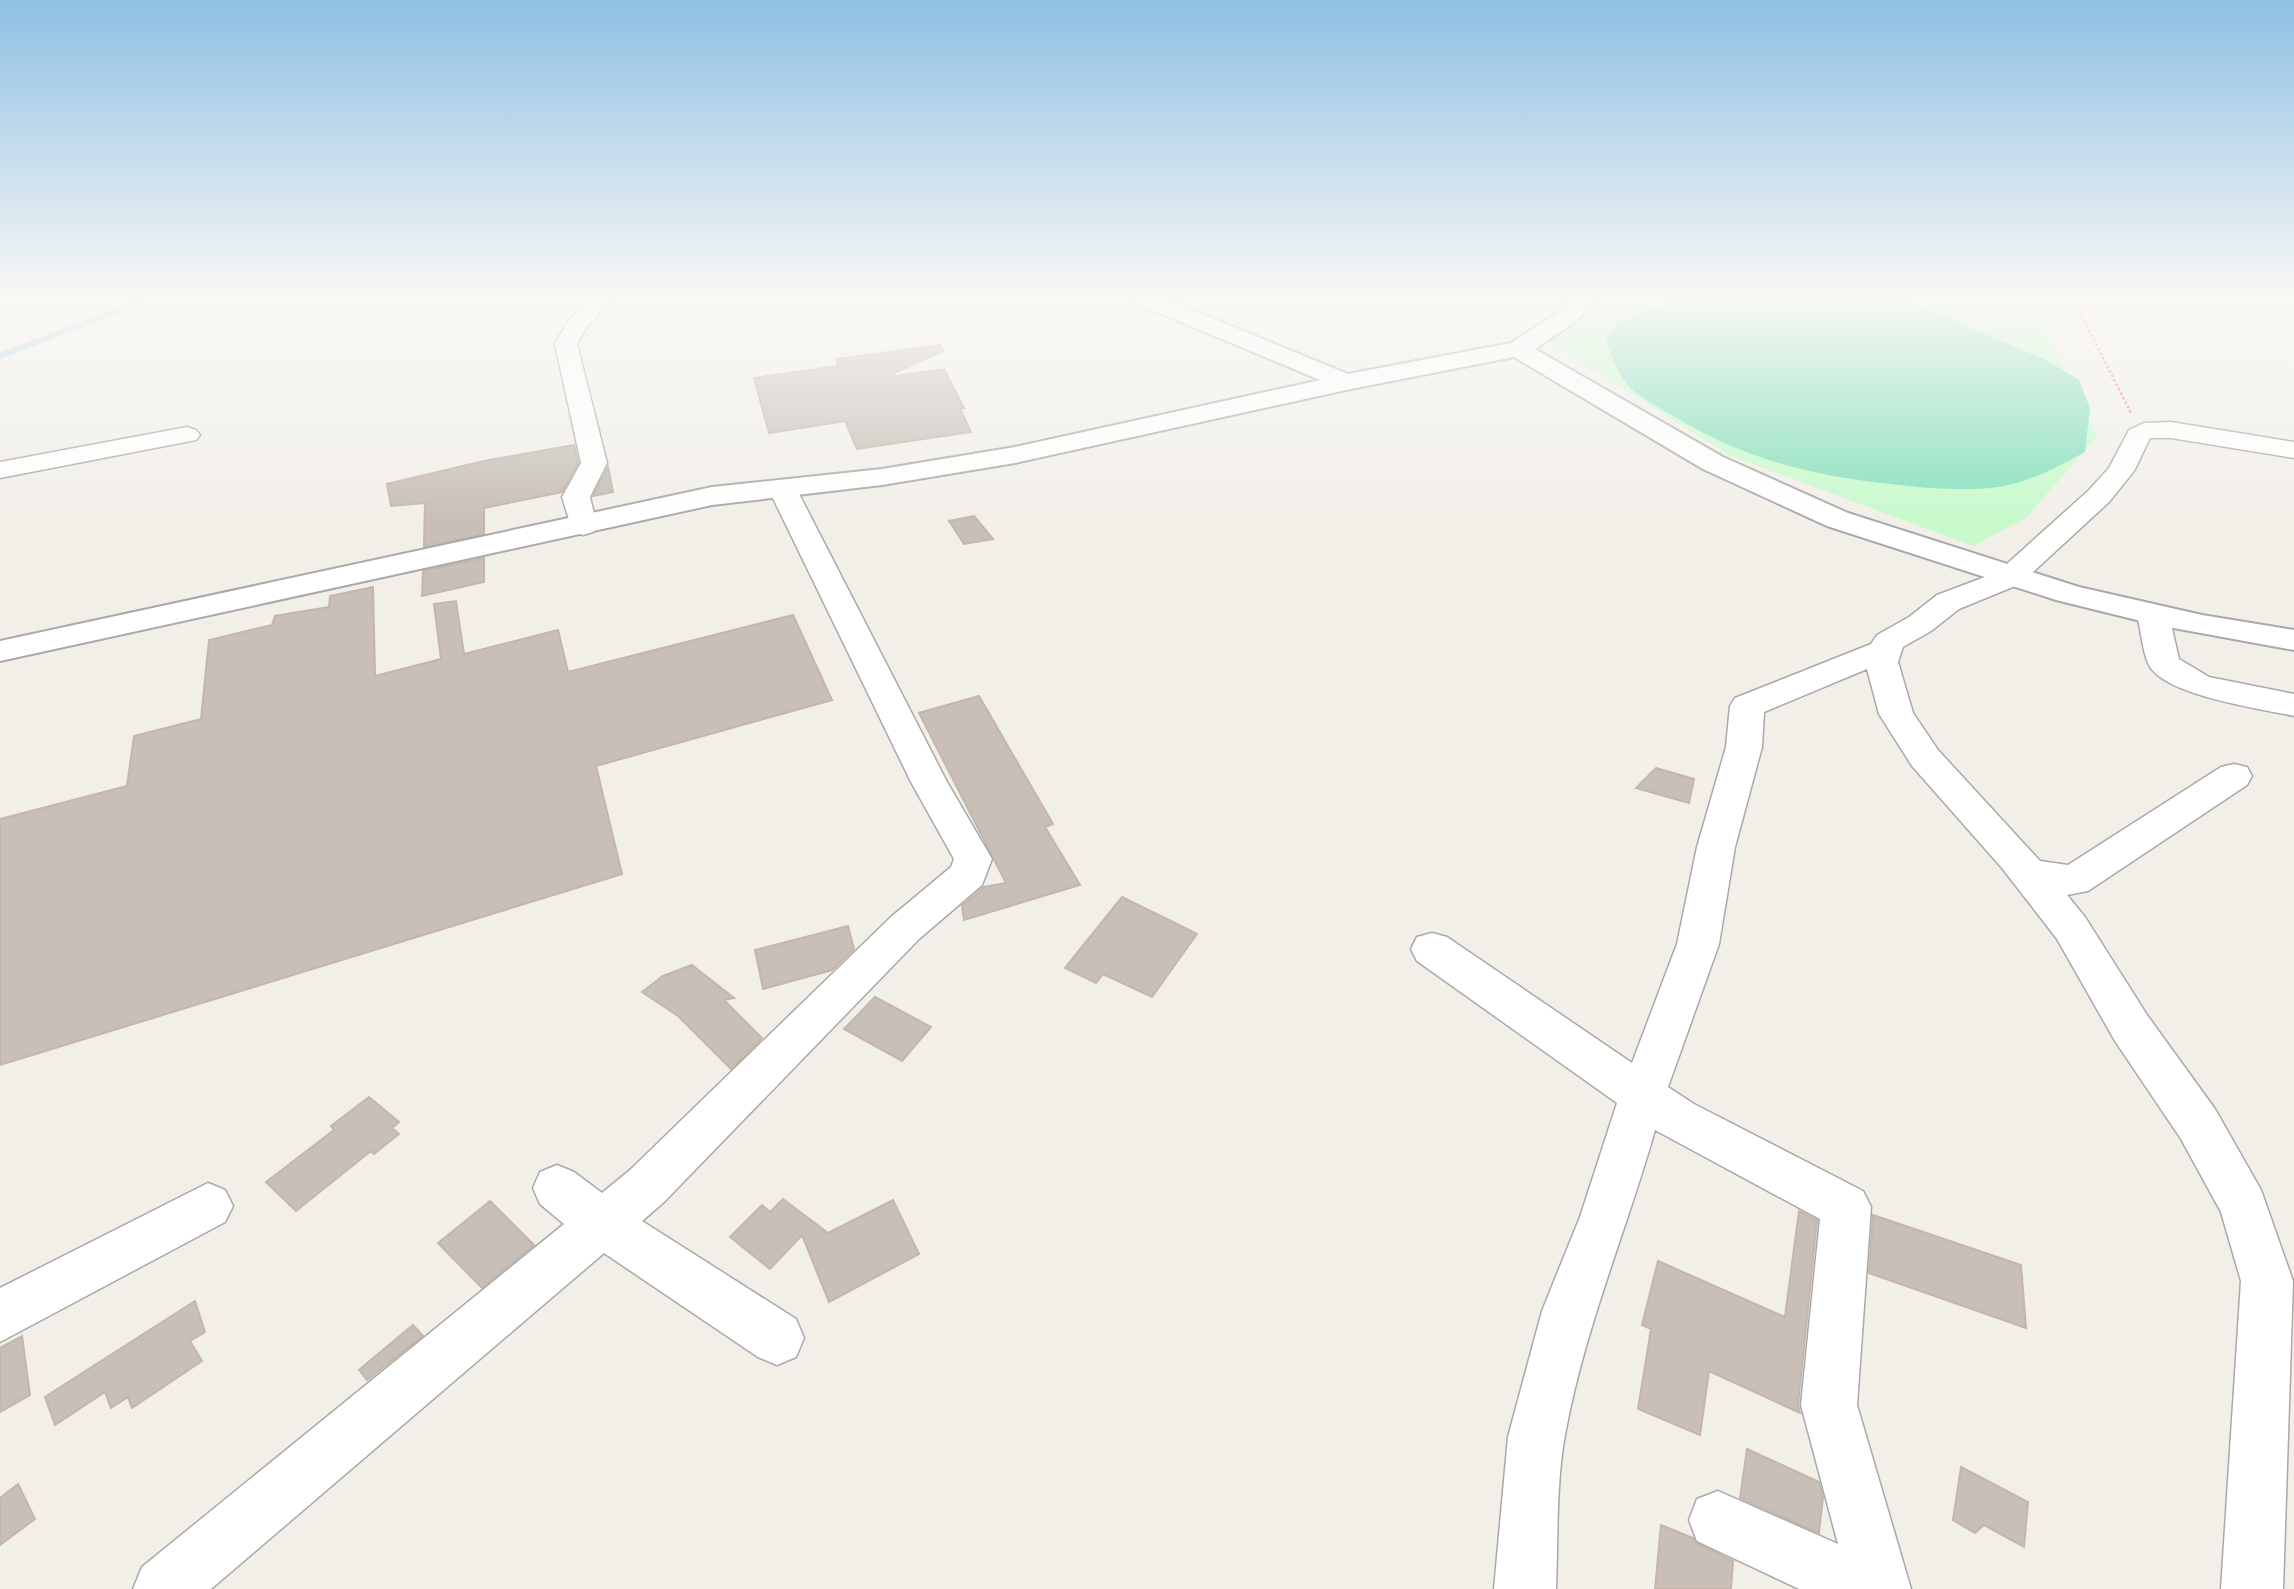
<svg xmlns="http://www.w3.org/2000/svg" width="2294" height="1589" font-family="Overpass,sans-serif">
  <rect width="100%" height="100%" fill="#f2efe9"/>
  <path fill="#c8facc" d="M1605 299H2029L2097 436 2027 517 1973 546 1731 456 1546 341 1590 316Z"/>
  <path fill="#88e0be" d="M1677 299H1905L2048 361 2079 380 2090 408 2085 452C2056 468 2024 485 1991 488 1957 491 1923 488 1890 484 1808 475 1741 458 1670 414 1657 406 1636 396 1627 384 1617 371 1611 356 1606 341L1617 323Z"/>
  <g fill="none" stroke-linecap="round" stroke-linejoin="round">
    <path stroke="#aad3df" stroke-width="6" d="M0 356 147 299"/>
  </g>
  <path fill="#c7bfb8" stroke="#c4b6ab" stroke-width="2" d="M941 345 943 351 894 373 895 376 944 369 964 408 960 409 971 432 857 449 845 421 769 433 754 378 838 366 836 359Z
    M574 445 578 463 562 492 484 508V534L424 547 425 503 391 506 387 484 484 461Z
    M608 467 613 492 593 496Z
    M974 516 993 539 964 544 949 521Z
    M484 558V582L422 596 423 571Z
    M373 587 375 676 441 659 434 604 456 601 464 654 558 630 568 672 793 615 832 700 596 766 622 874 0 1065V819L127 786 134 736 201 719 209 640 272 625 275 616 329 607 330 596Z
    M979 696 1053 824 1045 827 1080 885 964 920 962 906 984 887 1006 883 919 713Z
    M1656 768 1694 779 1689 803 1636 788Z
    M1122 897 1197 934 1152 997 1103 974 1096 983 1065 968Z
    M848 926 854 949 832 970 763 989 755 950Z
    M692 965 734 998 724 1000 762 1038 731 1069 678 1016 642 992 663 976Z
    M875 997 931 1027 902 1061 844 1029Z
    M369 1097 399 1122 392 1128 399 1134 374 1154 371 1151 296 1211 266 1182 334 1130 331 1126Z
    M783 1199 828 1233 893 1200 919 1254 829 1302 802 1235 770 1269 730 1237 762 1205 770 1212Z
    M490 1201 534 1245 482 1288 438 1243Z
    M1799 1211 1817 1220 1798 1405 1800 1413 1709 1371 1700 1435 1638 1409 1651 1329 1642 1325 1658 1261 1785 1317Z
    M1873 1215 2021 1265 2026 1328 1869 1273Z
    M195 1301 205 1332 190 1341 202 1361 132 1408 128 1397 111 1408 105 1392 55 1425 45 1397Z
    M413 1325 423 1336 367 1380 359 1370Z
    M22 1336 30 1395 0 1412V1348Z
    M1747 1449 1819 1482 1823 1497 1819 1533 1740 1498Z
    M1961 1467 2028 1502 2024 1547 1984 1525 1975 1533 1953 1520Z
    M18 1484 35 1519 0 1545V1498Z
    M1661 1525 1693 1538 1696 1543 1733 1561 1731 1589H1655Z"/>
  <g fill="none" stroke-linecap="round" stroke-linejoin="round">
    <g stroke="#a9a9a9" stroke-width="3">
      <path id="minor" d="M589 299H612L586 328 577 344 607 463 590 497 597 526 593 532 583 535 573 532 562 497 581 463 555 344 569 320Z
        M2171 422 2294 442V458L2171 438H2150L2134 471 2109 502 2020 584 1959 609 1931 631 1903 647 1898 662 1913 713 1938 750 2040 861 2068 865 2221 767 2234 764 2247 767 2252 776 2247 785 2088 891 2067 895 2085 917 2147 1015 2215 1109 2261 1190 2293 1281 2283 1589H2221L2241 1281 2221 1212 2181 1139 2115 1041 2057 939 2002 868 1912 766 1879 714 1867 669 1764 712 1762 747 1735 847 1719 944 1668 1087 1694 1104 1863 1191 1871 1207 1857 1405 1911 1589H1799L1697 1541 1689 1520 1697 1499 1718 1491 1838 1544 1801 1405 1820 1219 1655 1130C1626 1232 1584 1330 1565 1435 1556 1483 1558 1540 1556 1589H1494L1508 1437 1542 1311 1580 1217 1617 1103 1417 961 1411 949 1417 937 1432 933 1447 937 1632 1063 1677 944 1697 847 1726 747 1730 706 1735 698 1871 644 1877 635 1909 617 1937 595 1998 572 2089 490 2109 468 2129 430 2144 423Z
        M187 427 196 430 200 435 196 440 0 478V462Z
        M782 480 792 482 796 488 947 782 992 859 982 885 919 939 664 1202 642 1221 796 1319 804 1338 796 1357 777 1365 758 1357 604 1253 211 1589H133L142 1567 564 1224 540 1204 533 1188 540 1172 557 1165 574 1172 602 1193 630 1170 891 917 951 867 954 859 911 782 768 488 772 482Z
        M2153 606 2164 608 2169 615 2179 659 2209 677 2294 694V716C2262 709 2160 695 2148 663 2142 649 2141 630 2137 615L2142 608Z
        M208 1183 225 1190 233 1206 225 1222 0 1342V1288Z"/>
    </g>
    <g stroke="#a9a9a9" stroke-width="4">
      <path id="tertiary" d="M1135 299H1165L1348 374 1511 343 1560 311 1572 299H1596L1576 321 1535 349 1723 457 1848 513 2079 587 2202 615 2294 630V650L2157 625 2056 600 1827 526 1703 469 1514 357 1346 390 1015 463 882 485 712 505 0 661V641L712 487 882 469 1015 447 1320 380 1138 304Z"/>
    </g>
    <path stroke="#fa8072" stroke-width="2.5" stroke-dasharray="2.5 2.5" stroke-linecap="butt" d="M2073 299 2131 413"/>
    <use href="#minor" fill="#fff" fill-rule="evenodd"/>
    <use href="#tertiary" fill="#fff" fill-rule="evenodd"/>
  </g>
  <linearGradient id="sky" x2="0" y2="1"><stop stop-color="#8fc0e4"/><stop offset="0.57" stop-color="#f9f8f5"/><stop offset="1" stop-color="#f9f8f5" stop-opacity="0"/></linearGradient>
  <rect width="2294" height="521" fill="url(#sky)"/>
</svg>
